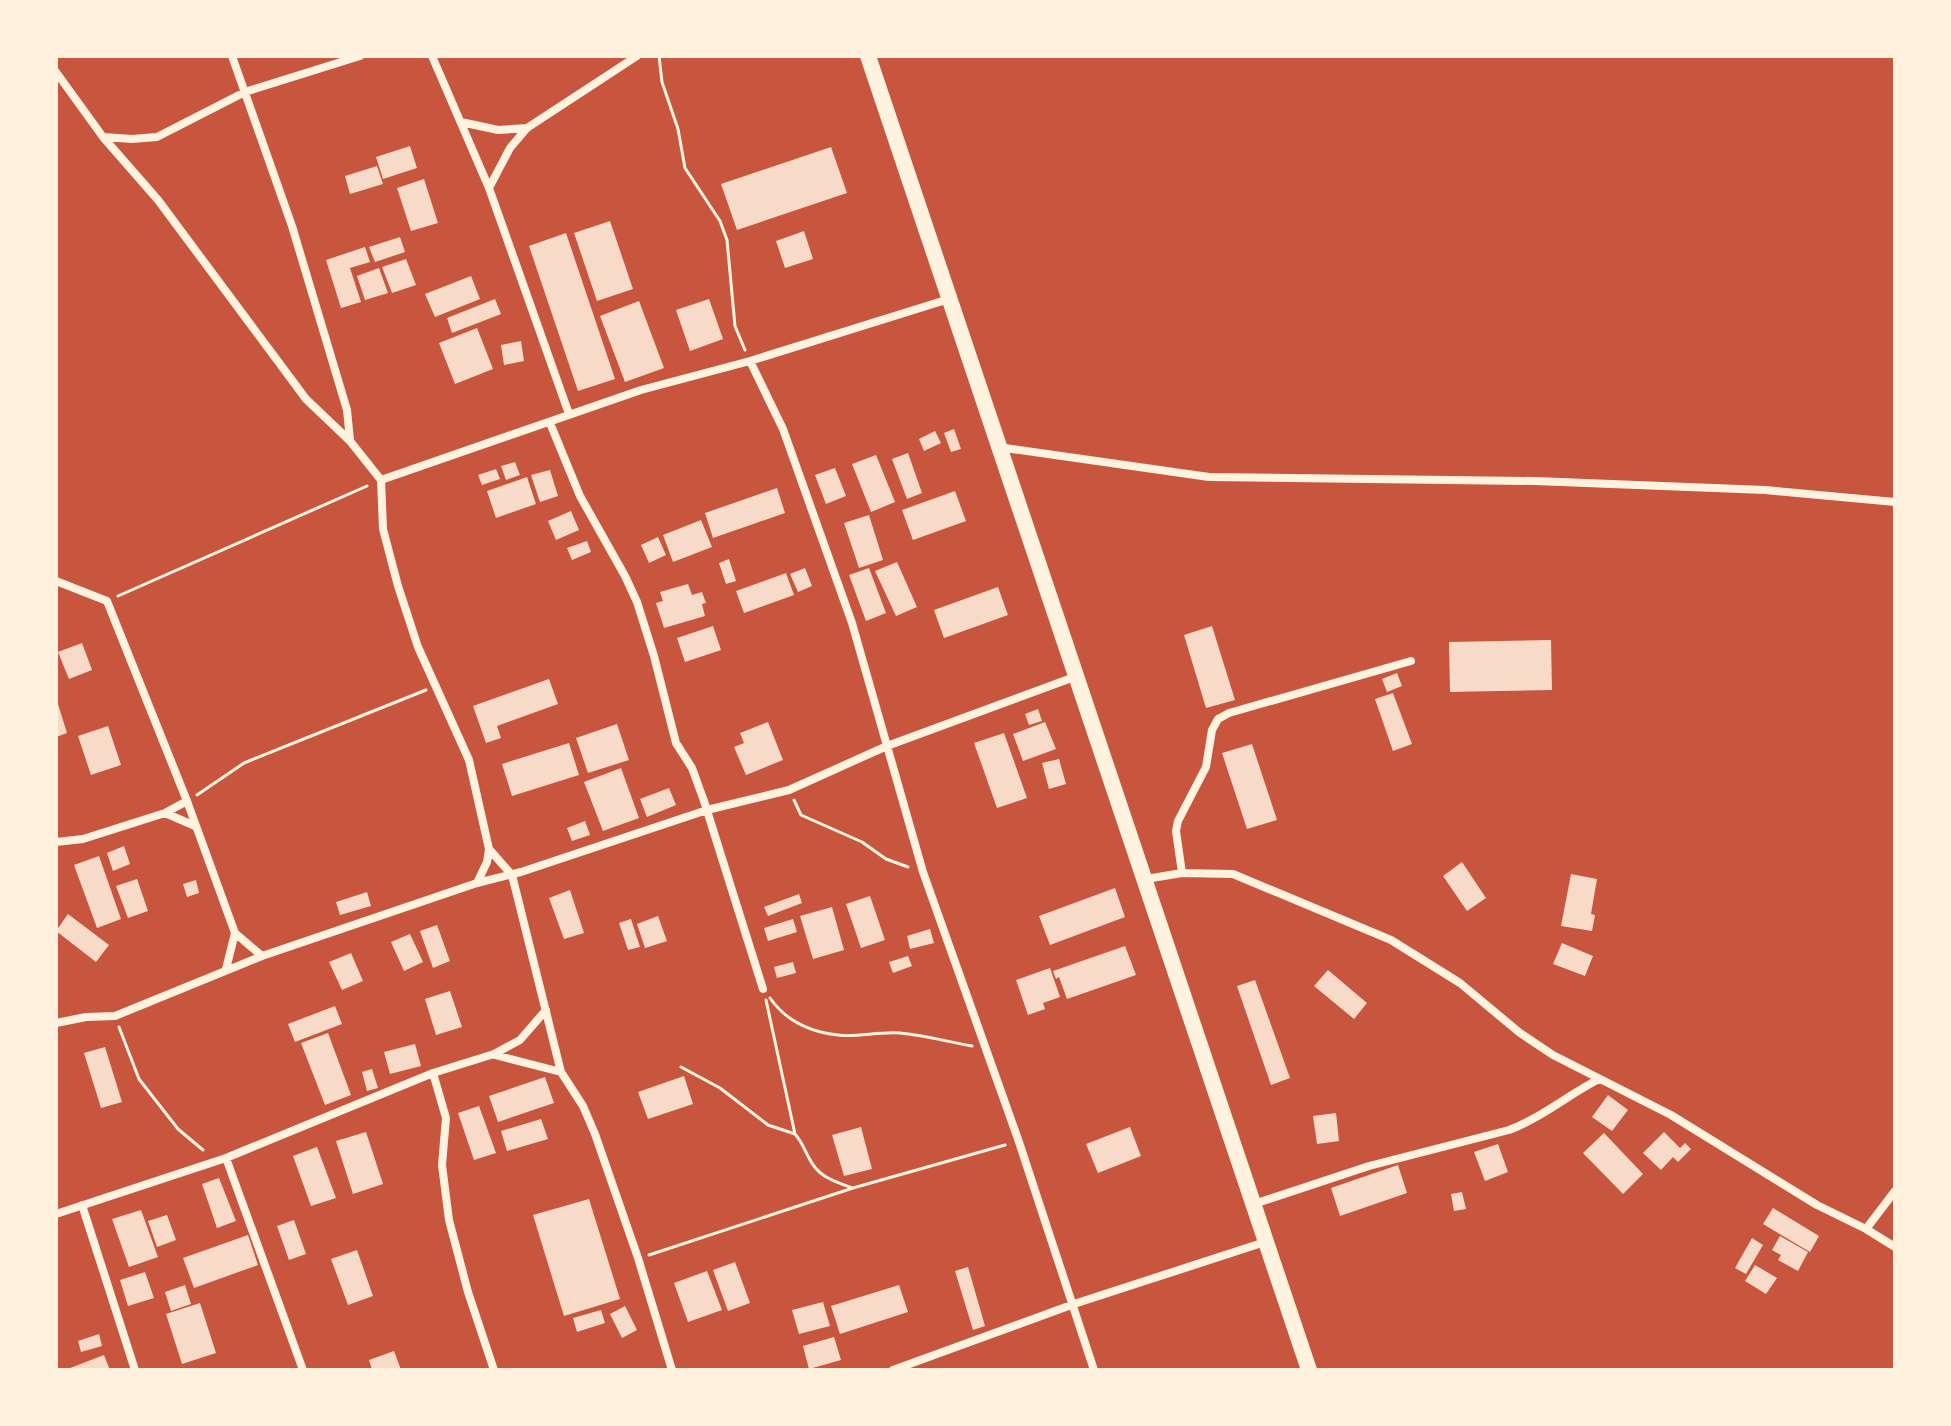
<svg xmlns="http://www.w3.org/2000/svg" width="1951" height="1426" font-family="'Open Sans',sans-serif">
  <rect width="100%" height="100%" fill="#c8553d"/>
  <path fill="#f7dbc8" d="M410 146 417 168 383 179 376 157Z
    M831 147 847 193 737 230 721 184Z
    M377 166 383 184 350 194 345 176Z
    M424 179 438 223 411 231 397 188Z
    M610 221 633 289 597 301 574 233Z
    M804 231 813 259 785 268 776 241Z
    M566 233 615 379 578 391 529 246Z
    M400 237 405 252 375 262 369 247Z
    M365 247 370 262 350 268 361 302 341 308 326 260Z
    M406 259 416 285 392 293 382 267Z
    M379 268 388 293 365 300 357 276Z
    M471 276 480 299 435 317 425 294Z
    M495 299 501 314 452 333 447 318Z
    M709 299 723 339 690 351 676 310Z
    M639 301 664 368 625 382 600 316Z
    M477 328 493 369 455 384 439 343Z
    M521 341 524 361 504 365 501 345Z
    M954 429 961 449 951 452 944 433Z
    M935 431 941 443 924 451 919 439Z
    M908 453 922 493 907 499 892 459Z
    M876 455 895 502 871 512 852 464Z
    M515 462 520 475 506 480 501 466Z
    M835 468 846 496 826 504 815 475Z
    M496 469 500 479 482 485 478 475Z
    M550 470 558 496 540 502 531 475Z
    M527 477 536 504 496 518 487 491Z
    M777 488 785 513 713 538 705 513Z
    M955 491 966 521 913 540 902 510Z
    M571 511 579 530 556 540 548 521Z
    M869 515 883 560 859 568 844 523Z
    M701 520 712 547 673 562 663 535Z
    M658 537 666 555 649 563 641 545Z
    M587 541 591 552 572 560 567 548Z
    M729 559 736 581 726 584 719 563Z
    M897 562 917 607 896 616 875 571Z
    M805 568 812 586 798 592 790 574Z
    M869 568 886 613 866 621 849 575Z
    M786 573 794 595 744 613 736 591Z
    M688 584 692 595 702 592 706 603 702 604 705 616 664 628 656 603 663 601 660 592Z
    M998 587 1008 615 944 638 934 610Z
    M713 626 721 650 685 662 677 638Z
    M1212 626 1235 700 1206 708 1184 635Z
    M1551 640 1552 690 1450 692 1449 642Z
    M82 643 92 670 69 679 58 652Z
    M1397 673 1402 686 1387 692 1382 679Z
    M549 679 558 704 497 726 501 738 486 743 473 706Z
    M1393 693 1412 744 1393 751 1375 699Z
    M57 701 67 733 56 737V702Z
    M1038 709 1042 721 1029 725 1025 714Z
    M768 722 783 760 746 775 734 747 744 743 740 733Z
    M1045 722 1056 749 1023 761 1013 734Z
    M617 724 629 760 588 773 576 738Z
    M108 726 121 765 91 775 78 736Z
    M1004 733 1027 798 997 808 974 743Z
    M569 743 579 775 512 796 502 764Z
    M1252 744 1277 820 1247 829 1222 753Z
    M1059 759 1066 784 1049 789 1042 763Z
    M621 768 639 818 603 831 584 782Z
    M669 788 676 805 647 817 640 799Z
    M585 821 590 835 572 841 567 828Z
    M124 846 130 864 113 871 107 853Z
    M99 856 121 919 97 928 74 865Z
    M1462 862 1486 898 1467 911 1443 876Z
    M1571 874 1597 879 1591 914 1595 915 1592 931 1561 926Z
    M137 879 148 911 128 918 116 886Z
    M196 880 199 893 187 897 183 884Z
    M1115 888 1125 917 1050 945 1039 916Z
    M570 890 584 933 564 939 549 898Z
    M367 892 371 906 340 915 336 902Z
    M799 894 802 903 768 916 764 907Z
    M870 896 885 940 861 948 846 904Z
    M832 907 844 950 813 959 800 916Z
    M68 914 109 945 96 962 56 931Z
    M658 916 667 941 645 948 637 924Z
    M631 919 640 947 628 950 619 923Z
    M793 919 797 932 768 941 764 928Z
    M437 925 450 961 433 968 420 931Z
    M930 929 934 943 910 949 907 936Z
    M410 934 423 962 404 971 391 942Z
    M1562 943 1593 956 1585 976 1553 964Z
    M1125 946 1136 975 1067 999 1059 977 1056 979 1053 971Z
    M351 953 363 981 342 990 329 962Z
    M908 956 912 966 893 973 889 962Z
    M793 962 796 973 777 978 774 967Z
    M1050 968 1060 997 1043 1003 1045 1009 1028 1015 1016 980Z
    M1328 970 1367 1003 1354 1019 1314 986Z
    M1255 980 1290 1078 1271 1085 1237 986Z
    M450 991 462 1027 436 1035 425 999Z
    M335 1006 342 1024 295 1042 288 1024Z
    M328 1033 351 1095 325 1105 301 1043Z
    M415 1044 421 1066 390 1074 384 1052Z
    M105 1047 122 1102 101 1108 84 1053Z
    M372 1069 378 1088 367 1091 362 1072Z
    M684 1076 693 1104 648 1119 638 1092Z
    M545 1077 554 1103 498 1122 489 1096Z
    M1608 1095 1628 1110 1612 1131 1592 1117Z
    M479 1106 496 1153 474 1160 458 1113Z
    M1336 1113 1339 1141 1317 1144 1313 1116Z
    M541 1119 548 1139 507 1151 501 1131Z
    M861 1127 872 1169 844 1176 832 1135Z
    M1130 1127 1141 1156 1098 1173 1086 1144Z
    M366 1132 383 1184 353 1194 336 1141Z
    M1664 1132 1680 1148 1685 1143 1691 1149 1678 1162 1673 1157 1661 1170 1643 1153Z
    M1604 1133 1643 1174 1623 1194 1583 1153Z
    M1498 1144 1508 1172 1485 1181 1474 1152Z
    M317 1147 336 1198 311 1206 293 1156Z
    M1398 1165 1407 1193 1340 1216 1331 1188Z
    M219 1178 236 1221 217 1228 202 1184Z
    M1462 1192 1466 1209 1454 1211 1451 1194Z
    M589 1199 620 1299 564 1316 533 1215Z
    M1773 1208 1819 1236 1810 1252 1763 1224Z
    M141 1210 158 1257 129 1267 112 1219Z
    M167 1215 176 1240 157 1247 148 1221Z
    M294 1220 306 1254 289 1260 277 1226Z
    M248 1235 258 1265 194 1288 183 1258Z
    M1780 1236 1808 1252 1798 1271 1778 1260 1781 1255 1772 1250Z
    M1752 1238 1763 1245 1746 1274 1735 1268Z
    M357 1250 373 1296 348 1305 331 1259Z
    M735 1262 750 1303 728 1311 713 1270Z
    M1755 1265 1777 1278 1766 1294 1745 1281Z
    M968 1267 985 1326 973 1330 955 1271Z
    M707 1271 722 1310 688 1322 674 1283Z
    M145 1272 154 1298 128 1306 120 1280Z
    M185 1285 191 1304 171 1311 165 1292Z
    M899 1285 908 1312 840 1334 831 1306Z
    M823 1302 830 1326 799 1334 792 1310Z
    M200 1303 216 1353 182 1364 166 1314Z
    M625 1306 637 1330 622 1338 610 1314Z
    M601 1310 605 1323 577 1332 573 1318Z
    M99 1334 102 1346 81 1352 78 1341Z
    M834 1337 841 1360 809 1369 803 1346Z
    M394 1351 401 1370H372L369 1360Z
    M104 1355 110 1370H65Z"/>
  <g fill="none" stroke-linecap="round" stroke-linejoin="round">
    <path stroke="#fff3e0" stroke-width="3" d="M659 56 662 82 678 129 685 168 720 221 727 240 735 326 745 350
      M118 596 367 486
      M197 795 244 763 426 690
      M794 800 801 815 862 842 886 859 908 867
      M770 998C786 1021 810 1032 838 1035 855 1038 880 1031 900 1033 924 1035 948 1042 972 1046
      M766 1000 795 1134C802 1142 804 1149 809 1158 818 1177 834 1181 852 1188
      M119 1027 139 1079 178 1129 203 1150
      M681 1067 720 1088 768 1125 795 1134
      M649 1255 853 1188 1005 1145"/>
    <path stroke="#fff3e0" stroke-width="8" d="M232 56 292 226 347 410 350 440
      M432 56 489 188 569 414
      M56 72 103 137 158 200 306 399 350 441 381 480 383 529 398 586 418 647 469 760 489 849 487 862 477 883
      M461 122 498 130 527 128
      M104 137 132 139 157 137 245 92 360 56
      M489 188 510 148 527 128 637 56
      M750 361 783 429 852 623 923 872 1019 1142 1094 1370
      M550 423 580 496 625 576 637 602 654 656 676 743 692 768 704 801 763 989
      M998 447 1209 477 1535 481 1765 490 1895 502
      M381 480 641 390 750 361 949 299
      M56 581 107 601 187 801 235 933 262 956
      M165 813 195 826
      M56 842 83 839 165 813 187 801
      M489 849 512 875 561 1072 583 1106 595 1134 638 1258 672 1370
      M1182 873 1176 831 1178 821 1206 767 1212 730 1218 719 1229 713 1411 661
      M1146 879 1182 873 1233 874 1391 940 1460 983 1520 1033 1553 1055 1671 1115 1817 1205 1866 1229 1895 1247
      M226 969 235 933
      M56 1023 86 1017 115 1016 262 956 477 883 521 872 707 810 789 790 887 746 1077 676
      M495 1055 561 1072
      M433 1073 446 1118 442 1165 449 1220 468 1292 494 1370
      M226 1158 303 1370
      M1254 1204 1369 1166 1509 1130C1541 1118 1568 1095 1599 1079
      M82 1205 135 1370
      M56 1214 226 1158 433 1073 494 1054 520 1040 546 1010
      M1866 1229 1895 1191
      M893 1370 1074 1304 1265 1242"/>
    <path stroke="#fff3e0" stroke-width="16" d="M868 56 1309 1370"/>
  </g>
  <rect width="1951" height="1426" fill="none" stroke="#fff3e0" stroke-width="116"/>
</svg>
